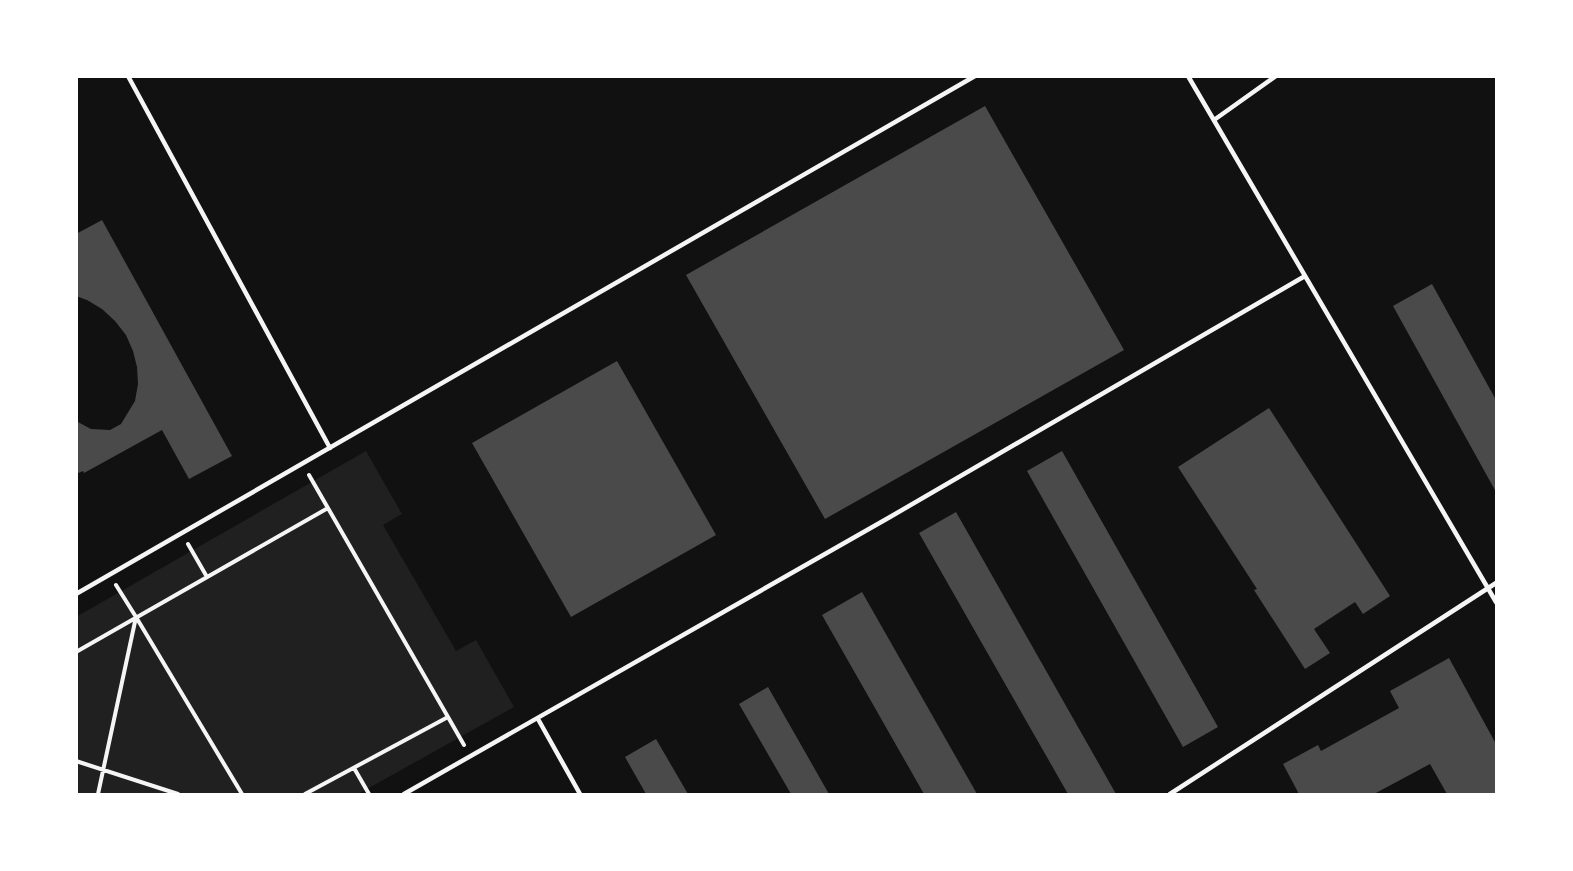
<svg xmlns="http://www.w3.org/2000/svg" width="1573" height="871" font-family="'DM Sans',sans-serif">
  <rect width="100%" height="100%" fill="#111"/>
  <path fill="#202020" d="M366 451 402 514 383 525 456 651 476 640 514 707 358 794H77L76 617Z"/>
  <path fill="#4a4a4a" d="M985 106 1124 350 825 519 686 275Z
    M102 220 232 456 189 479 162 430 84 473 83 471 76 474V421L91 429 110 430 121 424 135 401 138 384 137 367 133 351 126 335 115 321 102 309 87 300 76 296V234Z
    M1432 284 1496 400V492L1393 306Z
    M617 361 716 535 571 617 472 443Z
    M1269 408 1390 596 1363 614 1355 602 1314 629 1330 653 1305 669 1254 590 1257 589 1178 467Z
    M1062 451 1218 727 1183 747 1027 471Z
    M956 512 1116 794H1068L919 533Z
    M862 592 977 794H924L822 615Z
    M1449 658 1496 744V794H1447L1430 764 1374 794H1299L1283 764 1318 745 1321 751 1399 708 1390 691Z
    M768 687 829 794H791L739 704Z
    M656 739 688 794H646L625 757Z"/>
  <g fill="none" stroke-linecap="round" stroke-linejoin="round">
    <path stroke="#f5f5f5" stroke-width="4" d="M188 544 207 577
      M116 585 136 617
      M76 652 328 508
      M448 717 464 745
      M76 761 178 794
      M354 768 369 794
      M98 794 136 617 242 794
      M305 794 448 717 309 475"/>
    <path stroke="#f5f5f5" stroke-width="4.5" d="M128 76 330 448
      M1188 76 1496 602
      M1214 120 1276 76
      M76 594 975 76
      M538 719 580 794
      M404 794 890 517 1305 276
      M1170 794 1496 583"/>
  </g>
  <rect width="1573" height="871" fill="none" stroke="#ffffff" stroke-width="156"/>
</svg>
